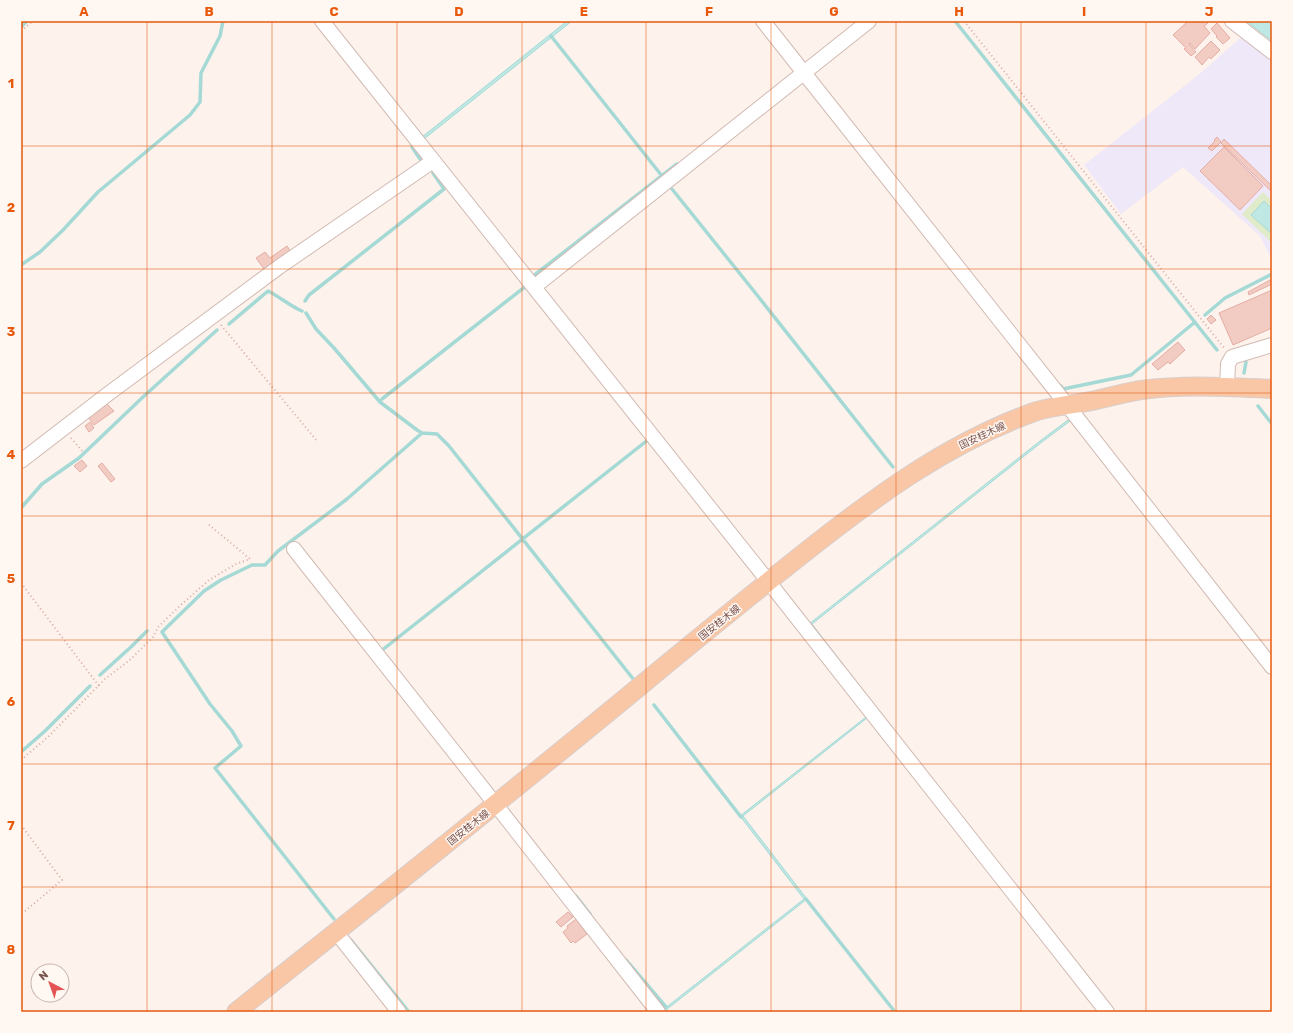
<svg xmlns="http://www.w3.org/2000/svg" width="1293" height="1033" font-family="Rubik,'Noto Sans JP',sans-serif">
  <rect width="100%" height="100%" fill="#fdf2ec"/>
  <path fill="#efe8f9" d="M1244 35 1272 58V260L1260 236 1183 167 1121 214 1084 165 1197 76Z"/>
  <path fill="#dfebc9" d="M1263 192 1272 201V243L1242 214Z"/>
  <path fill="#bfe7e3" stroke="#a5d9d5" d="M567 21H572L424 139 422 137Z
    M1246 21H1271L1272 41Z
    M1264 201 1272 209V234L1251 215Z
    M1068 420 1070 421 1042 442 812 624 878 710 877 711 809 624 1040 441Z
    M866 717 867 718 743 816 807 899 666 1010 668 1012H665L664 1009 804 899 740 816Z"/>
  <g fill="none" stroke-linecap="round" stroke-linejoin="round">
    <path stroke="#a5d9d5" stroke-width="3.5" d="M955 21 1217 350
      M21 27 27 21
      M551 36 662 176
      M415 144 412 147 420 159
      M672 189 757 295 893 467
      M21 265 40 252 63 230 98 192 190 115 200 102 201 73 220 36 223 21
      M531 276 532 277 677 164
      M305 301 309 295 444 189 433 173
      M306 313 316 329 334 348 380 402 417 430 422 433 437 434 449 446 634 680
      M1205 315 1225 298 1272 274
      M229 324 268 291C280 297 290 306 302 311
      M1244 373 1246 362
      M1061 386 1063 389 1131 375 1195 322
      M382 399 526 286
      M1258 406 1272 424
      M21 508 42 484 79 458 143 397 217 330
      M383 653 381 651 649 439
      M100 675 132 646 147 631
      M654 705 741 817
      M21 752 45 731 90 686
      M576 896 590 914
      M806 899 895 1012
      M334 919 215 768 241 746 232 731 210 704 162 632 204 591 221 580 252 565H265L278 551 347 499 422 433
      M351 940 409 1012
      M626 960 666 1007"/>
  </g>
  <path fill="#f2cbc3" stroke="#e4ada4" d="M1188 21H1206L1208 23 1204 26 1210 33 1195 49 1190 43 1189 44 1196 52 1191 56 1184 49 1186 48 1173 35Z
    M1217 23 1230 38 1223 44 1216 37 1217 36 1211 29Z
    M1211 41 1220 50 1211 59 1209 57 1202 65 1195 57Z
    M1217 137 1221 142 1212 151 1208 148 1215 141 1214 140Z
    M1224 139 1272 186V192L1221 143Z
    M1224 147 1263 186 1240 210 1200 171Z
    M287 246 291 252 275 264 273 262 264 269 256 258 265 252 270 258Z
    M1272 279V284L1249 295 1248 292Z
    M1272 290V328L1233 345 1219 313Z
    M1211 315 1216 320 1211 324 1207 319Z
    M1178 342 1185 350 1170 364 1168 362 1158 370 1152 364Z
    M107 404 114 411 94 425 88 417Z
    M90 422 94 428 89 432 85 426Z
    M82 460 87 466 80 472 74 466Z
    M102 463 115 479 111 482 98 466Z
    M568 912 573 917 561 927 556 922Z
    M576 919 587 934 575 943 573 941 571 943 563 932 568 928 567 926Z"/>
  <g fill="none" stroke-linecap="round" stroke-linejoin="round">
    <g stroke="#d2bab3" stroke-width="16">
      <path id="minor" d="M322 21 768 581 1107 1012
        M763 21 1067 405 1272 667
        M1232 21 1272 52
        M534 287 869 21
        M1227 387 1228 364 1232 357 1272 345
        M21 461 108 394 279 267 433 161
        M294 549 496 805 658 1012
        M336 932 399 1012"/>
    </g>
    <g stroke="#d9cfcd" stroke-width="20">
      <path id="major" d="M236 1012C371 904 506 797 639 687 692 643 745 600 799 557 872 499 948 442 1037 411 1051 407 1066 405 1080 403 1101 400 1121 393 1141 390 1185 384 1228 387 1272 389"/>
    </g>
    <path stroke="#d8ada5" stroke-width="2" stroke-dasharray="1 3" stroke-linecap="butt" d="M964 21 1225 349
      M21 31 33 21
      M221 325 317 441
      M71 438 83 452
      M21 583 99 686
      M21 760 48 737 105 679 131 659 153 637 158 627 183 603 209 580 236 564 250 559 208 524
      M21 825 62 880 24 912"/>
    <use href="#minor" stroke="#fff" stroke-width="14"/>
    <use href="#major" stroke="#f9c7a6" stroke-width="18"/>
  </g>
  <path fill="none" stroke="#e8590c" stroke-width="1" stroke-opacity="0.55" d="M147 21V1012M272 21V1012M397 21V1012M522 21V1012M646 21V1012M771 21V1012M896 21V1012M1021 21V1012M1146 21V1012M21 146H1272M21 269H1272M21 393H1272M21 516H1272M21 640H1272M21 764H1272M21 887H1272"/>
  <g text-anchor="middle" stroke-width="3" stroke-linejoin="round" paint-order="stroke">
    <g font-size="10" fill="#79534e" stroke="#fff7f2">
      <text transform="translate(982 435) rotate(-25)" y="4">国安桂木線</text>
      <text transform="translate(719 622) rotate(-39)" y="4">国安桂木線</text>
      <text transform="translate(468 827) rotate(-39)" y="4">国安桂木線</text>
    </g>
  </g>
  <rect width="1293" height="1033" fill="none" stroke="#fff7f2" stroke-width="44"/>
  <g transform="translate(50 983) rotate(319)"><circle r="19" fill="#fff7f2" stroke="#c9b5b0"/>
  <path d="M0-3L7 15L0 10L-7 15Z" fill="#e45354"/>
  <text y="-6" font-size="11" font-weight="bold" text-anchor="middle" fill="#79534e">N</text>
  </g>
  <rect x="22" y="22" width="1249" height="989" fill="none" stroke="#e8590c" stroke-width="1.5"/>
  <g font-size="13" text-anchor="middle" font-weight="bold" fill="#e8590c">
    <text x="84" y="16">A</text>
    <text x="209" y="16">B</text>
    <text x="334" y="16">C</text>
    <text x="459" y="16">D</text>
    <text x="584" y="16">E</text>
    <text x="709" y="16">F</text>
    <text x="834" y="16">G</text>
    <text x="959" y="16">H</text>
    <text x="1084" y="16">I</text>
    <text x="1209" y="16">J</text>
    <text x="11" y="88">1</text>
    <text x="11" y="212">2</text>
    <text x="11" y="336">3</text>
    <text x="11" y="459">4</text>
    <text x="11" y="583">5</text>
    <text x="11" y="706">6</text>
    <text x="11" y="830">7</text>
    <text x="11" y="954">8</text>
  </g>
</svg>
